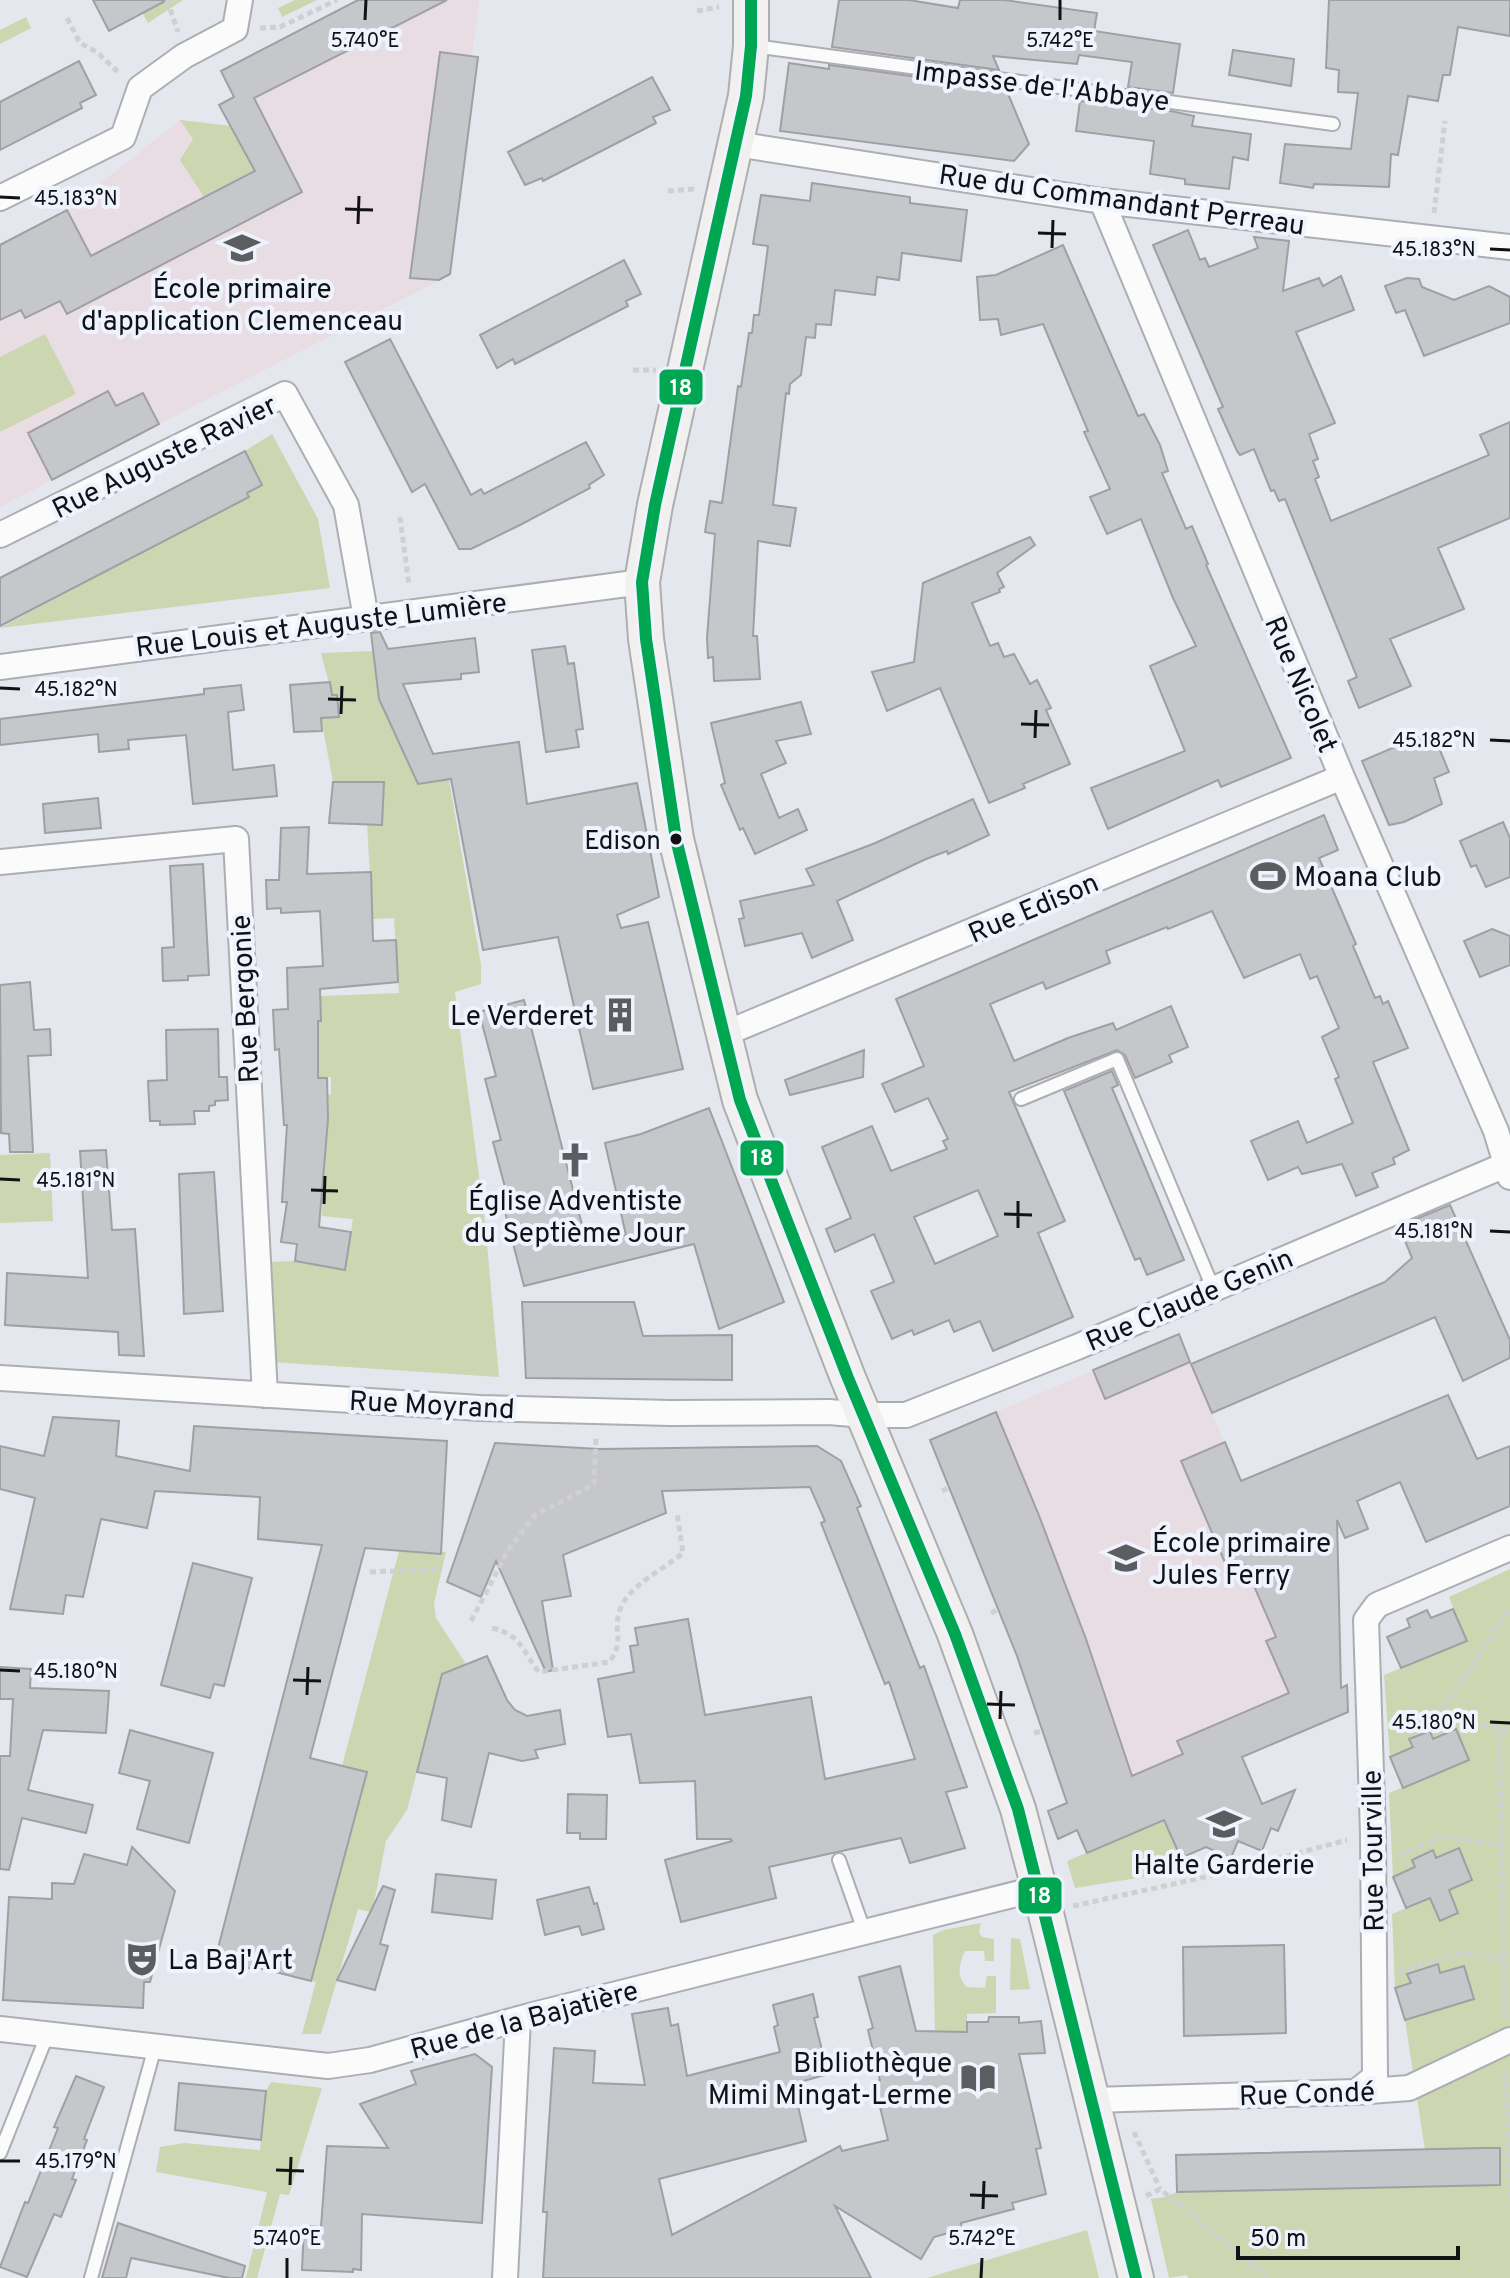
<svg xmlns="http://www.w3.org/2000/svg" width="1510" height="2278" font-family="Overpass,sans-serif">
  <rect width="100%" height="100%" fill="#e4e7ed"/>
  <path fill="#e9dde4" d="M358 0H479L472 56 478 57 450 275 159 424 150 406 123 420 107 391 28 433 52 480 0 507V320L21 310 25 318 48 307 86 245 67 210 180 120 230 126 219 105 234 97 221 71Z
    M1179 1334 1271 1554 1317 1698 1133 1776 1127 1760 1060 1783 1017 1656 930 1440Z"/>
  <path fill="#ccd6b1" d="M135 0H183L148 23Z
    M295 0H317L282 17 278 8Z
    M26 17 31 28 0 44V30Z
    M180 120 231 126 255 171 204 197 180 160 193 139Z
    M45 334 76 394 0 432V357Z
    M272 434 318 519 330 588 0 628 248 497 247 493 262 484 245 451Z
    M373 651 379 699 418 784 449 780 481 965V984L455 992 485 1222 499 1377 272 1362 270 1262 295 1261 345 1269 353 1219 322 1216 327 1095 331 1094V1077L318 1078V1021L321 1020V996L399 993 394 918 373 919 372 909 367 824H382L384 782H333L321 718 338 717 337 695H332L321 653Z
    M50 1153 53 1221 0 1223V1155Z
    M399 1551 446 1552 434 1603 436 1618 466 1664 442 1674 407 1810 386 1841 373 1908 371 1912 358 1909 321 2034H302L316 1982 310 1981 367 1773 342 1766Z
    M1510 1569V2278H1188L1187 2275 1169 2278 1151 2199 1165 2197 1177 2192 1500 2184 1499 2148 1425 2150 1405 2020 1473 1998 1463 1966 1440 1973 1438 1965 1408 1975 1410 1983 1395 1988 1392 1914 1472 1880 1436 1858 1432 1851 1412 1859 1415 1867 1393 1877 1389 1793 1469 1760 1456 1729 1433 1739 1430 1731 1410 1739 1413 1747 1390 1757 1384 1675 1466 1641 1449 1597Z
    M1165 1820 1181 1858V1871L1075 1888 1067 1861Z
    M981 1923 979 1932 982 1937 994 1939V1961H985L984 1951H965C959 1964 956 1977 967 1987L985 1988 987 1976H996V2013L967 2014V2032H935L933 1935 944 1930Z
    M1011 1938 1020 1939 1030 1989 1010 1990Z
    M271 2082 322 2088 289 2195 280 2194 257 2278H246L267 2192 156 2172 160 2147 184 2143 260 2150 266 2091Z
    M1087 2230 1099 2278H927Z"/>
  <path fill="#c6c7cb" stroke="#9fa0a4" stroke-width="2" fill-rule="evenodd" d="M93 0H167L109 31Z
    M358 0H447L254 98 302 192 67 314 60 301 25 318 21 310 0 320V245L67 210 91 256 255 171 219 105 234 97 221 71Z
    M839 0H909L958 8 960 0H1004L1097 13 1094 31 1180 44 1173 93 1128 87 1132 62 1079 55 1077 64 993 56 999 70 832 47Z
    M1329 0H1510V36L1458 27 1450 75H1443L1438 101 1408 96 1398 155 1391 154 1389 187 1314 184 1313 188 1280 183 1285 144 1351 149 1358 93 1338 92 1339 70 1326 68Z
    M1233 50 1294 59 1291 86 1229 75Z
    M440 52 478 57 450 274 439 280 410 278Z
    M79 61 96 95 80 103 82 108 0 150V102Z
    M789 63 829 69V65L1006 89 1029 144 1014 161 780 131Z
    M652 77 670 110 653 117 656 123 543 181 542 178 525 185 508 152Z
    M1080 101 1171 111 1194 116 1192 126 1251 134 1248 160 1233 157 1229 189 1185 184V179L1150 174 1154 141 1076 131Z
    M812 183 910 197V203L967 210 961 261 902 253 899 280 877 277 875 295 835 290 831 325 816 324 815 338 806 337 801 375 790 384 789 394 786 393 773 505 796 508 790 546 758 541 753 636H757L760 679 714 681 713 657 708 658 707 638 715 534 705 532 710 501 722 503 738 386 741 387 749 333H752L754 315H759L768 246 753 244 761 195 810 201Z
    M1188 230 1200 260 1205 258 1209 267 1258 248 1254 237 1289 241 1283 291 1319 278 1323 286 1341 276 1354 310 1296 332 1335 423 1309 434 1318 459 1313 461 1319 477 1315 479 1331 521 1489 455 1480 435 1510 422V518L1438 548 1464 609 1390 639 1411 686 1359 708 1348 681 1357 677 1285 499 1279 501 1274 490 1271 491 1254 449 1240 455 1237 451 1218 409 1223 407 1153 245Z
    M1063 245 1138 416 1144 414 1160 445 1168 471 1162 473 1186 529 1192 526 1208 564 1206 565 1291 758 1221 787 1218 780 1108 829 1091 788 1185 751 1150 666 1196 646 1173 598 1141 519 1107 534 1090 497 1110 489 1084 432 1088 431 1043 324 1001 335 998 319 980 320 977 277 996 275Z
    M624 260 641 294 626 301 628 306 515 364 513 359 497 368 480 335Z
    M1407 278 1419 279 1422 287 1454 300 1489 286 1510 297V323L1424 356 1405 310 1396 313 1385 286Z
    M390 339 471 495 481 489 484 494 586 442 604 475 589 485 590 488 520 525 471 549H459L425 484 412 492 345 362Z
    M108 391 116 406 143 393 159 424 52 480 28 433Z
    M245 451 262 485 247 493 249 497 0 626V578Z
    M1030 537 1035 545 997 573 1004 587 999 589 1000 592 972 603 990 646 998 643 1004 657 1014 654 1030 684 1037 680 1051 708 1046 710 1070 764 1023 784 1025 788 989 803 940 688 887 711 872 672 914 662 923 583Z
    M380 632 388 649 475 638 479 672 461 674V679L403 684 433 754 519 742 527 804 637 783 659 897 617 915 621 928 648 922 683 1069 593 1089 558 937 483 950 451 779 418 784 379 699 371 633Z
    M565 646 568 664 574 663 583 729 576 730 579 747 546 752 532 650Z
    M330 682 332 695H337L339 717 321 718 322 731 294 732 290 685Z
    M241 685 244 710 228 712 233 770 274 765 277 796 193 804 186 735 128 740 129 749 99 752 98 734 0 745V719L204 694V689Z
    M801 702 811 734 776 741 786 763 761 774 779 818 798 809 807 830 755 854 743 828 740 830 721 785 725 783 711 723Z
    M1432 731 1449 772 1434 778 1442 804 1404 822 1389 825 1362 761Z
    M333 782H384L382 825 329 823Z
    M98 798 101 828 45 833 43 804Z
    M973 799 989 835 948 854 947 851 926 859 837 901 853 940 812 958 802 933 745 946 739 919 744 918 740 901 814 885 806 869 873 844Z
    M1324 815 1338 850 1319 858 1356 944 1353 946 1375 998 1380 996 1383 1004 1388 1001 1408 1048 1373 1062 1409 1150 1393 1158 1395 1164 1372 1173 1378 1187 1356 1196 1342 1164 1302 1174 1298 1167 1268 1180 1251 1141 1298 1121 1307 1143 1353 1123 1335 1079 1339 1077 1322 1037 1339 1028 1317 976 1310 979 1300 954 1244 978 1212 911 1168 929 1167 927 1106 951 1110 963 1046 989 1043 982 990 1004 1014 1061 1068 1038 1113 1023 1116 1030 1171 1006 1188 1047 1169 1055 1172 1062 1135 1078 1125 1055 1117 1050 1009 1092 1065 1221 1038 1233 1073 1317 993 1351 980 1321 954 1332 949 1320 914 1335 912 1330 892 1339 871 1291 894 1282 874 1234 835 1252 826 1229 851 1218 822 1147 872 1126 891 1171 947 1149 943 1141 948 1139 928 1098 895 1112 882 1084 924 1066 896 999ZM978 1190 998 1236 935 1264 914 1217Z
    M1503 822 1510 838V877L1486 887 1476 865 1471 867 1460 841Z
    M309 827 307 874 371 872 373 941 396 940 398 982 320 989 321 1021H318V1078H327L328 1119 319 1227 351 1232 345 1270 295 1261 297 1244 281 1242 287 1202H282L287 1125H284L279 1049 275 1050 273 1010 288 1009 287 968 323 966 320 911 281 913V908L267 909 266 880H279L281 828Z
    M203 864 209 975 188 976V980L163 981 162 948 174 947 170 866Z
    M1492 929 1510 936V965L1480 977 1464 941Z
    M30 982 34 1030 50 1029 51 1055 28 1056 33 1152H10L9 1134 1 1133 0 985Z
    M524 1000 587 1244 626 1235 605 1143 641 1134 709 1108 784 1302 719 1329 694 1244 524 1286 505 1212 511 1210 493 1142 501 1140 485 1079 496 1076 479 1012Z
    M218 1029 219 1077H227L228 1100 215 1101V1105L209 1106V1111H194L195 1124 160 1125V1121H150L148 1081 167 1080 166 1030Z
    M864 1050 863 1077 790 1095 785 1080Z
    M1112 1071 1118 1085 1112 1088 1184 1260 1147 1275 1140 1258 1135 1260 1064 1091Z
    M106 1150 112 1230 135 1229 144 1356 119 1355 118 1332 5 1325 7 1273 88 1278 80 1151Z
    M214 1172 223 1311 184 1314 179 1174Z
    M1450 1205 1510 1340V1358L1463 1381 1435 1317 1212 1413 1191 1364 1385 1282 1412 1258 1399 1226Z
    M522 1302H634L643 1336 732 1335V1380L526 1378Z
    M1179 1334 1190 1362 1105 1399 1093 1370Z
    M1448 1395 1477 1459 1510 1446V1506L1426 1542 1400 1482 1357 1501 1368 1529 1345 1538 1337 1520 1341 1688 1347 1685 1348 1712 1242 1757 1262 1804 1295 1790 1278 1831 1271 1828 1262 1851 1238 1841 1231 1858 1206 1847 1181 1858 1164 1820 1087 1853 1077 1830 1058 1839 1048 1811 1067 1803 1017 1656 930 1440 996 1412 1038 1513 1086 1639 1132 1776 1183 1754 1177 1741 1289 1693 1266 1641 1276 1637 1245 1565 1229 1572 1181 1461 1225 1442 1241 1481Z
    M53 1417 119 1421 116 1456 190 1471 194 1426 447 1441 441 1554 365 1548 310 1758 367 1772 311 1981 256 1967V1970L215 1960 322 1545 258 1539 260 1497 155 1491 147 1528 101 1519 83 1597 66 1595 63 1614 10 1609 35 1498 0 1489V1446L44 1456Z
    M495 1443 599 1449 817 1446 841 1461 861 1506 857 1508 920 1668 924 1666 967 1787 946 1792 965 1848 910 1863 901 1838 769 1867 776 1898 681 1922 665 1860 732 1841 731 1839H697L695 1781 640 1783 631 1734 608 1737 598 1679 634 1672 630 1646 638 1645 635 1628 688 1619 705 1715 811 1697 825 1779 915 1759 889 1682 885 1684 821 1523 825 1521 810 1487 662 1491 666 1513 563 1555 571 1596 542 1601 553 1670 546 1672 496 1561 481 1597 447 1582Z
    M193 1563 252 1578 224 1686 214 1684 210 1698 161 1685Z
    M1453 1609 1467 1641 1401 1668 1387 1637 1410 1627 1407 1619 1427 1610 1431 1618Z
    M487 1656 507 1700 515 1710 527 1716 560 1710 565 1744 535 1750 538 1758 522 1761 489 1753 471 1827 442 1820 447 1778 417 1772 442 1674Z
    M0 1667 31 1669 30 1688 109 1691 106 1733 43 1730 28 1790 93 1805 86 1833 22 1818 9 1870 0 1869V1756H10L13 1699H0Z
    M1456 1729 1469 1760 1403 1788 1390 1757 1413 1747 1409 1739 1430 1731 1433 1739Z
    M130 1730 213 1753 189 1843 137 1829 150 1781 119 1773Z
    M568 1794 607 1795 606 1839H580V1833H567Z
    M132 1847 175 1891 150 1982H144L143 2008 3 2000 9 1897 52 1899V1883L74 1884 84 1854 127 1865Z
    M1459 1848 1472 1880 1449 1890 1458 1913 1440 1921 1430 1898 1406 1908 1393 1877 1415 1867 1412 1860 1433 1850 1436 1858Z
    M436 1874 496 1880 492 1919 432 1912Z
    M383 1886 395 1890 380 1944 388 1946 375 1990 337 1980Z
    M589 1887 594 1904 597 1903 604 1929 582 1935 579 1926 545 1935 537 1900Z
    M1284 1945 1286 2033 1184 2036 1183 1947Z
    M1438 1964 1440 1973 1464 1966 1474 1999 1405 2020 1395 1988 1411 1983 1407 1974Z
    M900 1966 916 2031 967 2032V2022H988L989 2017H1019V2023L1041 2021 1045 2053 1019 2054 1041 2148 1036 2149 1046 2194 1012 2203 1014 2209 961 2223 962 2229 934 2237 921 2259 835 2206 871 2278H543L547 2212H543L554 2048 595 2051 593 2083 645 2085 632 2014 668 2008 671 2026 678 2024 687 2076 780 2052 774 2027 778 2025 773 2005 813 1994 818 2017 814 2018 828 2074 793 2084 806 2141 659 2179 672 2235 840 2146 842 2151 888 2140 874 2082 880 2080 868 2030 873 2028 859 1977Z
    M475 2054 492 2067 482 2223 362 2214 361 2270 353 2269V2272L302 2270 304 2226 321 2227 327 2146 388 2148 360 2104 416 2084 411 2071Z
    M76 2076 104 2087 84 2139 87 2140 72 2179 76 2180 61 2217 54 2214 27 2277 0 2267 25 2202 28 2203 58 2128 54 2127Z
    M179 2083 266 2091 261 2140 175 2130Z
    M1483 2148H1500V2185L1177 2192 1176 2155Z
    M118 2223 245 2266 242 2278H229L131 2258 126 2278H102Z"/>
  <g fill="none" stroke-linecap="round" stroke-linejoin="round">
    <g stroke="#acaeb3" stroke-width="16">
      <path id="lane" d="M754 46 1333 124
        M1021 1099 1117 1059 1213 1288
        M839 1860 866 1936
        M0 2153 48 2033
        M91 2278 155 2047"/>
    </g>
    <g stroke="#acaeb3" stroke-width="28">
      <path id="street" d="M736 144 1102 201 1510 247
        M0 198 123 137 140 88 184 56 235 29 240 0
        M1102 201 1342 777 1496 1131 1510 1177
        M0 535 285 394 346 505 366 618
        M0 667 642 582
        M0 862 236 839 265 1395
        M724 1034 1342 777
        M0 1378 480 1408 670 1413 829 1412 864 1415H906L1077 1347 1510 1163
        M0 2029 328 2066 370 2060 533 2015 1040 1888
        M1356 2092 1375 2077 1373 1834 1366 1620 1377 1605 1510 1548
        M1093 2100 1356 2092 1409 2088 1510 2040
        M505 2278 518 2019"/>
    </g>
    <g stroke="#acaeb3" stroke-width="38">
      <path id="secondary" d="M751 0V46L746 96 655 505 642 582 646 639 676 839 740 1100 848 1378 955 1634 1018 1809 1046 1914 1136 2278"/>
    </g>
    <path stroke="#d0d0d2" stroke-width="5" stroke-dasharray="6 4" stroke-linecap="butt" d="M167 0 178 32
      M697 11 719 7
      M67 18 80 43 97 52 120 74
      M260 28 280 27 337 0
      M668 191 694 189
      M1434 213 1445 121
      M633 370H656
      M400 517 409 586
      M942 1491 950 1487
      M370 1572 442 1569
      M991 1613 999 1609
      M471 1621 509 1549 534 1516 594 1484 596 1436
      M492 1628C522 1635 522 1651 539 1672L609 1662C625 1642 613 1633 619 1613 626 1586 662 1571 683 1553L677 1513
      M1438 1716 1510 1608
      M1499 1731 1505 2017
      M1034 1733 1042 1731
      M1396 1733 1438 1716 1510 1731
      M1400 1855 1442 1837 1501 1845
      M1073 1906 1219 1874 1347 1840
      M1398 1972 1463 1953 1504 1960
      M1506 2071 1510 2204
      M1134 2132 1160 2189
      M1146 2196 1160 2189 1268 2278"/>
    <use href="#lane" stroke="#fbfbfc" stroke-width="12"/>
    <use href="#street" stroke="#fbfbfc" stroke-width="24"/>
    <use href="#secondary" stroke="#f1f0ee" stroke-width="34"/>
    <g stroke="#eef3fe" stroke-width="18">
      <path id="bus-1" d="M751 0V46L746 96 655 505 642 582 646 639 676 839 740 1100 848 1378 955 1634 1018 1809 1136 2278"/>
    </g>
    <use href="#bus-1" stroke="#00a651" stroke-width="12"/>
  </g>
  <path fill="none" stroke="#111216" stroke-width="3" d="M365 20 366 0M1060 20V0M0 197 20 198M345 209 373 210M358 224 359 196M1038 233 1066 234M1052 248 1053 220M1490 249 1510 250M0 688 20 689M328 699 356 700M341 714 342 686M1021 724 1049 725M1035 738 1036 710M1490 740 1510 741M0 1179 20 1180M311 1190 338 1191M324 1204 325 1176M1004 1214 1032 1215M1018 1228V1201M1490 1231 1510 1232M0 1670 20 1671M293 1680 321 1681M307 1695 308 1667M987 1704 1015 1705M1000 1719 1001 1691M1490 1722 1510 1723M0 2161H20M276 2170 304 2171M290 2185 291 2157M970 2195 998 2196M983 2209 984 2181M287 2278V2258M981 2278 982 2258"/>
  <defs>
    <g id="school-bare" transform="scale(2.76)"><path d="M0-5L7-2L0 1L-7-2ZM-4 1L0 2.5L4 1V4Q0 6-4 4Z" fill="#5b5d61" stroke="#eef3fe" stroke-width="2.5" paint-order="stroke"/></g>
    <g id="stadium-bare" transform="scale(2.76)"><path d="M0-5a6.5 5 0 1 0 0 10a6.5 5 0 1 0 0-10ZM-3.5-1.8h7v3.6h-7Z" fill="#5b5d61" stroke="#eef3fe" stroke-width="2.5" paint-order="stroke"/></g>
    <g id="building-bare" transform="scale(2.76)"><path d="M-4-6H4V6H1V3H-1V6H-4ZM-2.5-4.3h1.7v1.8h-1.7ZM.8-4.3h1.7v1.8H.8ZM-2.5-1h1.7V.8h-1.7ZM.8-1h1.7V.8H.8Z" fill="#5b5d61" stroke="#eef3fe" stroke-width="2.5" paint-order="stroke"/></g>
    <g id="church-bare" transform="scale(2.76)"><path d="M-1.2-6h2.4v3.5h3.3v2.4h-3.3V6h-2.4V-.1h-3.3v-2.4h3.3Z" fill="#5b5d61" stroke="#eef3fe" stroke-width="2.5" paint-order="stroke"/></g>
    <g id="theatre-bare" transform="scale(2.76)"><path d="M-5-5.5Q0-4 5-5.5V0Q5 5 0 6Q-5 5-5 0ZM-3.3-2.5H-1v1.5H-3.3ZM1-2.5H3.3v1.5H1ZM-2.8 1Q0 5.5 2.8 1Z" fill="#5b5d61" stroke="#eef3fe" stroke-width="2.5" paint-order="stroke"/></g>
    <g id="library-bare" transform="scale(2.76)"><path d="M-6-4Q-3-5.5-.7-3.5V5Q-3 3-6 4ZM6-4Q3-5.5 .7-3.5V5Q3 3 6 4Z" fill="#5b5d61" stroke="#eef3fe" stroke-width="2.5" paint-order="stroke"/></g>
  </defs>
  <g fill-rule="evenodd">
    <use href="#school-bare" x="242" y="248"/>
    <use href="#stadium-bare" x="1268" y="876"/>
    <use href="#building-bare" x="620" y="1015"/>
    <use href="#church-bare" x="575" y="1160"/>
    <use href="#school-bare" x="1126" y="1558"/>
    <use href="#school-bare" x="1224" y="1824"/>
    <use href="#theatre-bare" x="142" y="1959"/>
    <use href="#library-bare" x="978" y="2078"/>
  </g>
  <circle fill="#111216" stroke="#eef3fe" stroke-width="3" cx="676" cy="839" r="7"/>
  <g text-anchor="middle" stroke-width="8" stroke-linejoin="round" paint-order="stroke">
    <g font-size="26" fill="#111216" stroke="#eef3fe" text-anchor="end">
      <text x="661" y="849">Edison</text>
    </g>
    <g font-size="28" fill="#111216" stroke="#eef3fe">
      <text transform="translate(1042 85) rotate(7)" y="10">Impasse de l'Abbaye</text>
      <text transform="translate(1122 199) rotate(8)" y="10">Rue du Commandant Perreau</text>
      <text transform="translate(164 456) rotate(-26)" y="10">Rue Auguste Ravier</text>
      <text transform="translate(321 624) rotate(-7)" y="10">Rue Louis et Auguste Lumière</text>
      <text transform="translate(1302 684) rotate(67)" y="10">Rue Nicolet</text>
      <text transform="translate(1033 907) rotate(-23)" y="10">Rue Edison</text>
      <text transform="translate(244 999) rotate(-93)" y="10">Rue Bergonie</text>
      <text transform="translate(1189 1299) rotate(-23)" y="10">Rue Claude Genin</text>
      <text transform="translate(432 1404) rotate(3)" y="10">Rue Moyrand</text>
      <text transform="translate(1372 1851) rotate(-91)" y="10">Rue Tourville</text>
      <text transform="translate(524 2019) rotate(-15)" y="10">Rue de la Bajatière</text>
      <text transform="translate(1307 2093) rotate(-2)" y="10">Rue Condé</text>
    </g>
    <g font-size="28" fill="#111216" stroke="#eef3fe">
      <text x="242" y="298">École primaire<tspan x="242" dy="32">d'application Clemenceau</tspan></text>
      <text x="1294" y="886" text-anchor="start">Moana Club</text>
      <text x="594" y="1025" text-anchor="end">Le Verderet</text>
      <text x="575" y="1210">Église Adventiste<tspan x="575" dy="32">du Septième Jour</tspan></text>
      <text x="1152" y="1552" text-anchor="start">École primaire<tspan x="1152" dy="32">Jules Ferry</tspan></text>
      <text x="1224" y="1874">Halte Garderie</text>
      <text x="168" y="1969" text-anchor="start">La Baj'Art</text>
      <text x="952" y="2072" text-anchor="end">Bibliothèque<tspan x="952" dy="32">Mimi Mingat-Lerme</tspan></text>
    </g>
  </g>
  <g font-size="20" text-anchor="middle" fill="#111216" stroke="#eef3fe" stroke-width="8" stroke-linejoin="round" paint-order="stroke">
    <text x="365" y="47">5.740°E</text>
    <text x="1060" y="47">5.742°E</text>
    <text x="76" y="205">45.183°N</text>
    <text x="1434" y="256">45.183°N</text>
    <text x="76" y="696">45.182°N</text>
    <text x="1434" y="747">45.182°N</text>
    <text x="76" y="1187">45.181°N</text>
    <text x="1434" y="1238">45.181°N</text>
    <text x="76" y="1678">45.180°N</text>
    <text x="1434" y="1729">45.180°N</text>
    <text x="76" y="2168">45.179°N</text>
    <text x="287" y="2245">5.740°E</text>
    <text x="982" y="2245">5.742°E</text>
  </g>
  <g stroke="#eef3fe" stroke-width="3">
    <rect x="658" y="368" width="46" height="38" rx="8" fill="#00a651"/>
    <rect x="739" y="1139" width="46" height="38" rx="8" fill="#00a651"/>
    <rect x="1017" y="1876" width="46" height="39" rx="8" fill="#00a651"/>
  </g>
  <g font-size="22" text-anchor="middle" font-weight="bold" fill="#fff">
    <text x="681" y="395">18</text>
    <text x="762" y="1165">18</text>
    <text x="1040" y="1903">18</text>
  </g>
  <path d="M1238 2246v12h220v-12" fill="none" stroke="#111216" stroke-width="4"/>
  <text x="1250" y="2246" font-size="24" fill="#111216" stroke="#eef3fe" stroke-width="6" paint-order="stroke">50 m</text>
</svg>
